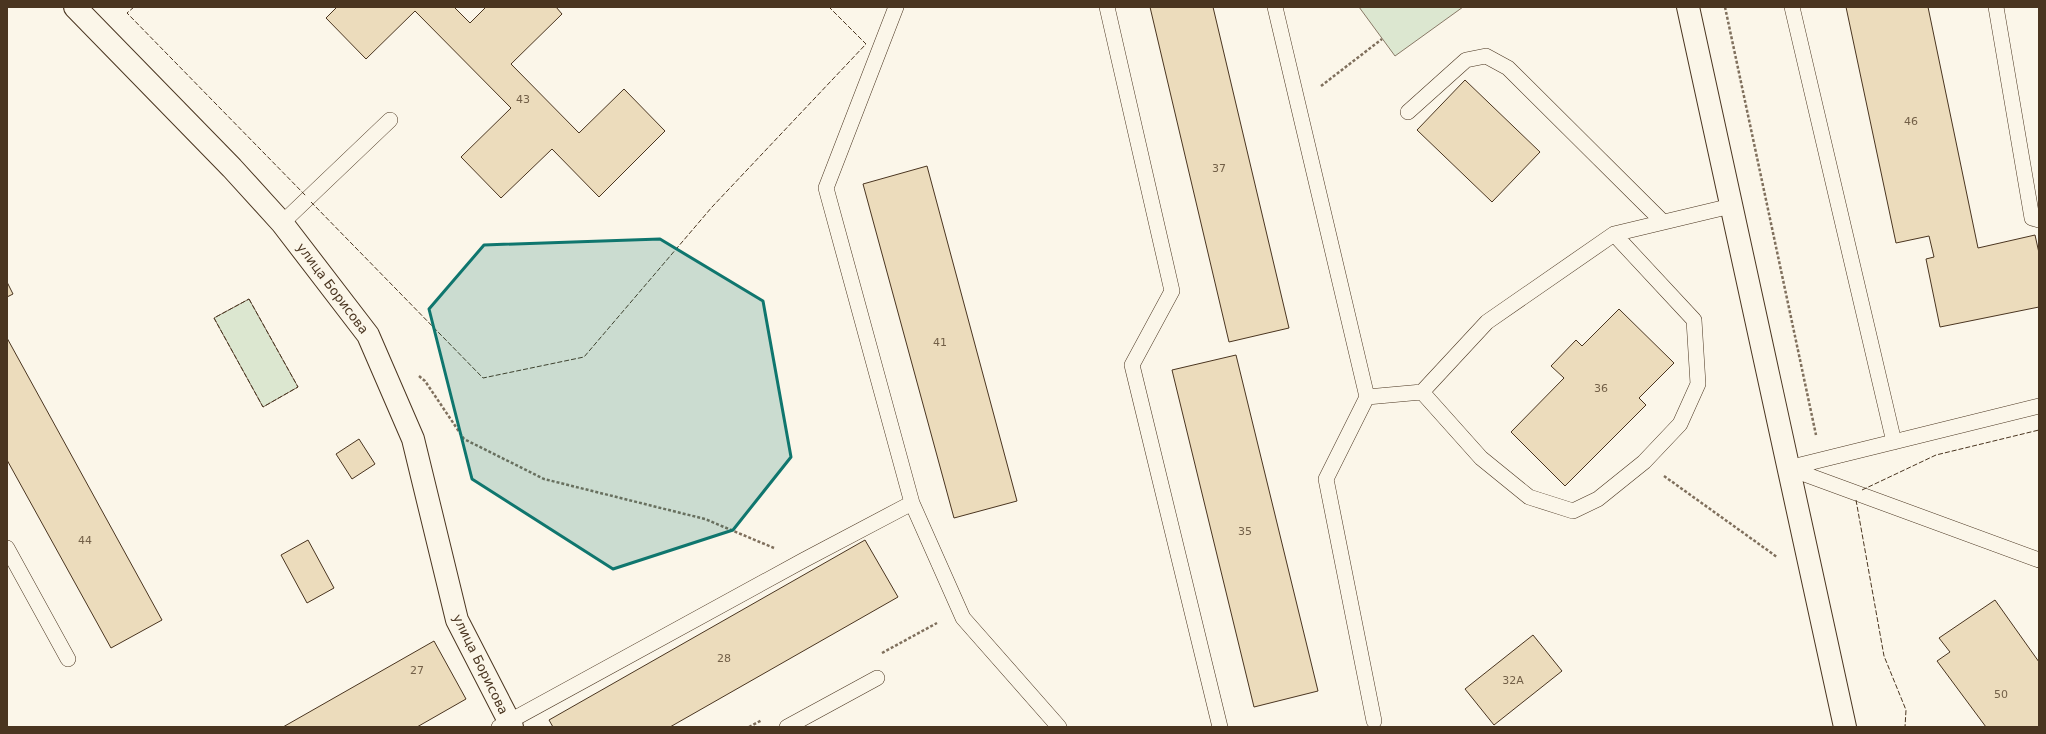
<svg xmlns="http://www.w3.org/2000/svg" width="2046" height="734" font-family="'DejaVu Sans',sans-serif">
  <rect width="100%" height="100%" fill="#fbf6e9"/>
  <path fill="#dce7d0" stroke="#887966" d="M1359 7H1463L1395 56Z
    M249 299 298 387 263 407 214 318Z"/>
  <path fill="#ecdcbc" stroke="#4a3520" d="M337 7H454L470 23 486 7H556L562 14 511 64 579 133 624 89 665 131 599 197 552 149 501 198 461 157 511 108 415 11 366 59 326 18Z
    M1150 7H1213L1289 328 1229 342Z
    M1846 7H1928L1978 248 2035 235 2039 253V307L1940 327 1926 259 1934 257 1929 236 1896 243Z
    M1465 80 1540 152 1492 202 1417 130Z
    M927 166 1017 501 954 518 863 184Z
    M7 282 13 294 7 297Z
    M1619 309 1674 363 1639 398 1646 405 1565 486 1511 432 1564 378 1551 366 1576 340 1582 346Z
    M7 338 162 620 111 648 7 460Z
    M1236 355 1318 691 1254 707 1172 370Z
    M359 439 375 464 352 479 336 454Z
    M308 540 334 588 307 603 281 555Z
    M865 540 898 597 670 727H553L549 720Z
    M1995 600 2039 662V727H1986L1937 661 1950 652 1939 638Z
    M1533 635 1562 671 1494 725 1465 689Z
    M434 641 466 699 417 727H283Z"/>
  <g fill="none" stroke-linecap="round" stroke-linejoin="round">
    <g stroke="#4a3520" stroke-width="16">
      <path id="service" d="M896 7 826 188 912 503
        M1107 7 1172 291 1132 365 1220 727
        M1275 7 1367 397 1326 479 1374 721
        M1792 7 1894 442
        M1996 7 2032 218 2039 220
        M1408 112 1466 60 1486 56 1508 68 1663 222
        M282 223 390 120
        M1422 392 1487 322 1614 234 1731 206
        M1367 397 1422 392 1481 458 1529 497 1573 511 1598 499 1644 462 1680 424 1698 384 1694 320 1614 234
        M1788 468 2039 560
        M1788 468 2039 406
        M7 548 68 659
        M499 727 804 560 912 503 963 618 1059 727
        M787 727 877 678"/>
    </g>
    <g stroke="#4a3520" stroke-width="24">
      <path id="minor" d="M75 7 232 168 282 223 368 335 413 439 457 620 512 727
        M1688 7 1845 727"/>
    </g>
    <path stroke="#7f6f5c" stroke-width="2.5" stroke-dasharray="3 2" stroke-linecap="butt" d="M1725 7 1816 435
      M1321 86 1382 39
      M419 376 425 381 464 439 544 479 705 519 774 548
      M1664 476 1777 557
      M882 653 937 623
      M749 727 762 720"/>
    <use href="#service" stroke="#fbf6e9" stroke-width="15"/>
    <use href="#minor" stroke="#fbf6e9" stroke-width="22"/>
    <path stroke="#4a3520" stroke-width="1" stroke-dasharray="5 2" stroke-linecap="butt" d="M134 7 127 13 306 196
      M311 202 483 378 584 357 712 207 866 44 829 7
      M249 299 298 387 263 407 214 318Z
      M1862 490 1936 455 2039 430
      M1856 500 1884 656 1906 710 1905 727"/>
  </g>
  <path fill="#0f766e" fill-opacity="0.2" stroke="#0f766e" stroke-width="3" stroke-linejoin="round" d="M660 239 763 301 791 457 733 530 613 569 472 479 429 309 484 245Z"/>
  <g text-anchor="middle" stroke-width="3" stroke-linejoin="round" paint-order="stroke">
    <g font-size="11" fill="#725f47">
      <text x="523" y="103">43</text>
      <text x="1911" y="125">46</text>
      <text x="1219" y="172">37</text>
      <text x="940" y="346">41</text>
      <text x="1601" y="392">36</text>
      <text x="1245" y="535">35</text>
      <text x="85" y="544">44</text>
      <text x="724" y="662">28</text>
      <text x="417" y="674">27</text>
      <text x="1513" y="684">32А</text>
      <text x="2001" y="698">50</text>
    </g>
    <g font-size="13" fill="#4a3520" stroke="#fbf6e9">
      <text transform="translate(333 288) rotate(53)" y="5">улица Борисова</text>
      <text transform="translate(481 664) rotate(64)" y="5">улица Борисова</text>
    </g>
  </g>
  <rect width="2046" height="734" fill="none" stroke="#4a3520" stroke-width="16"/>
</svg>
